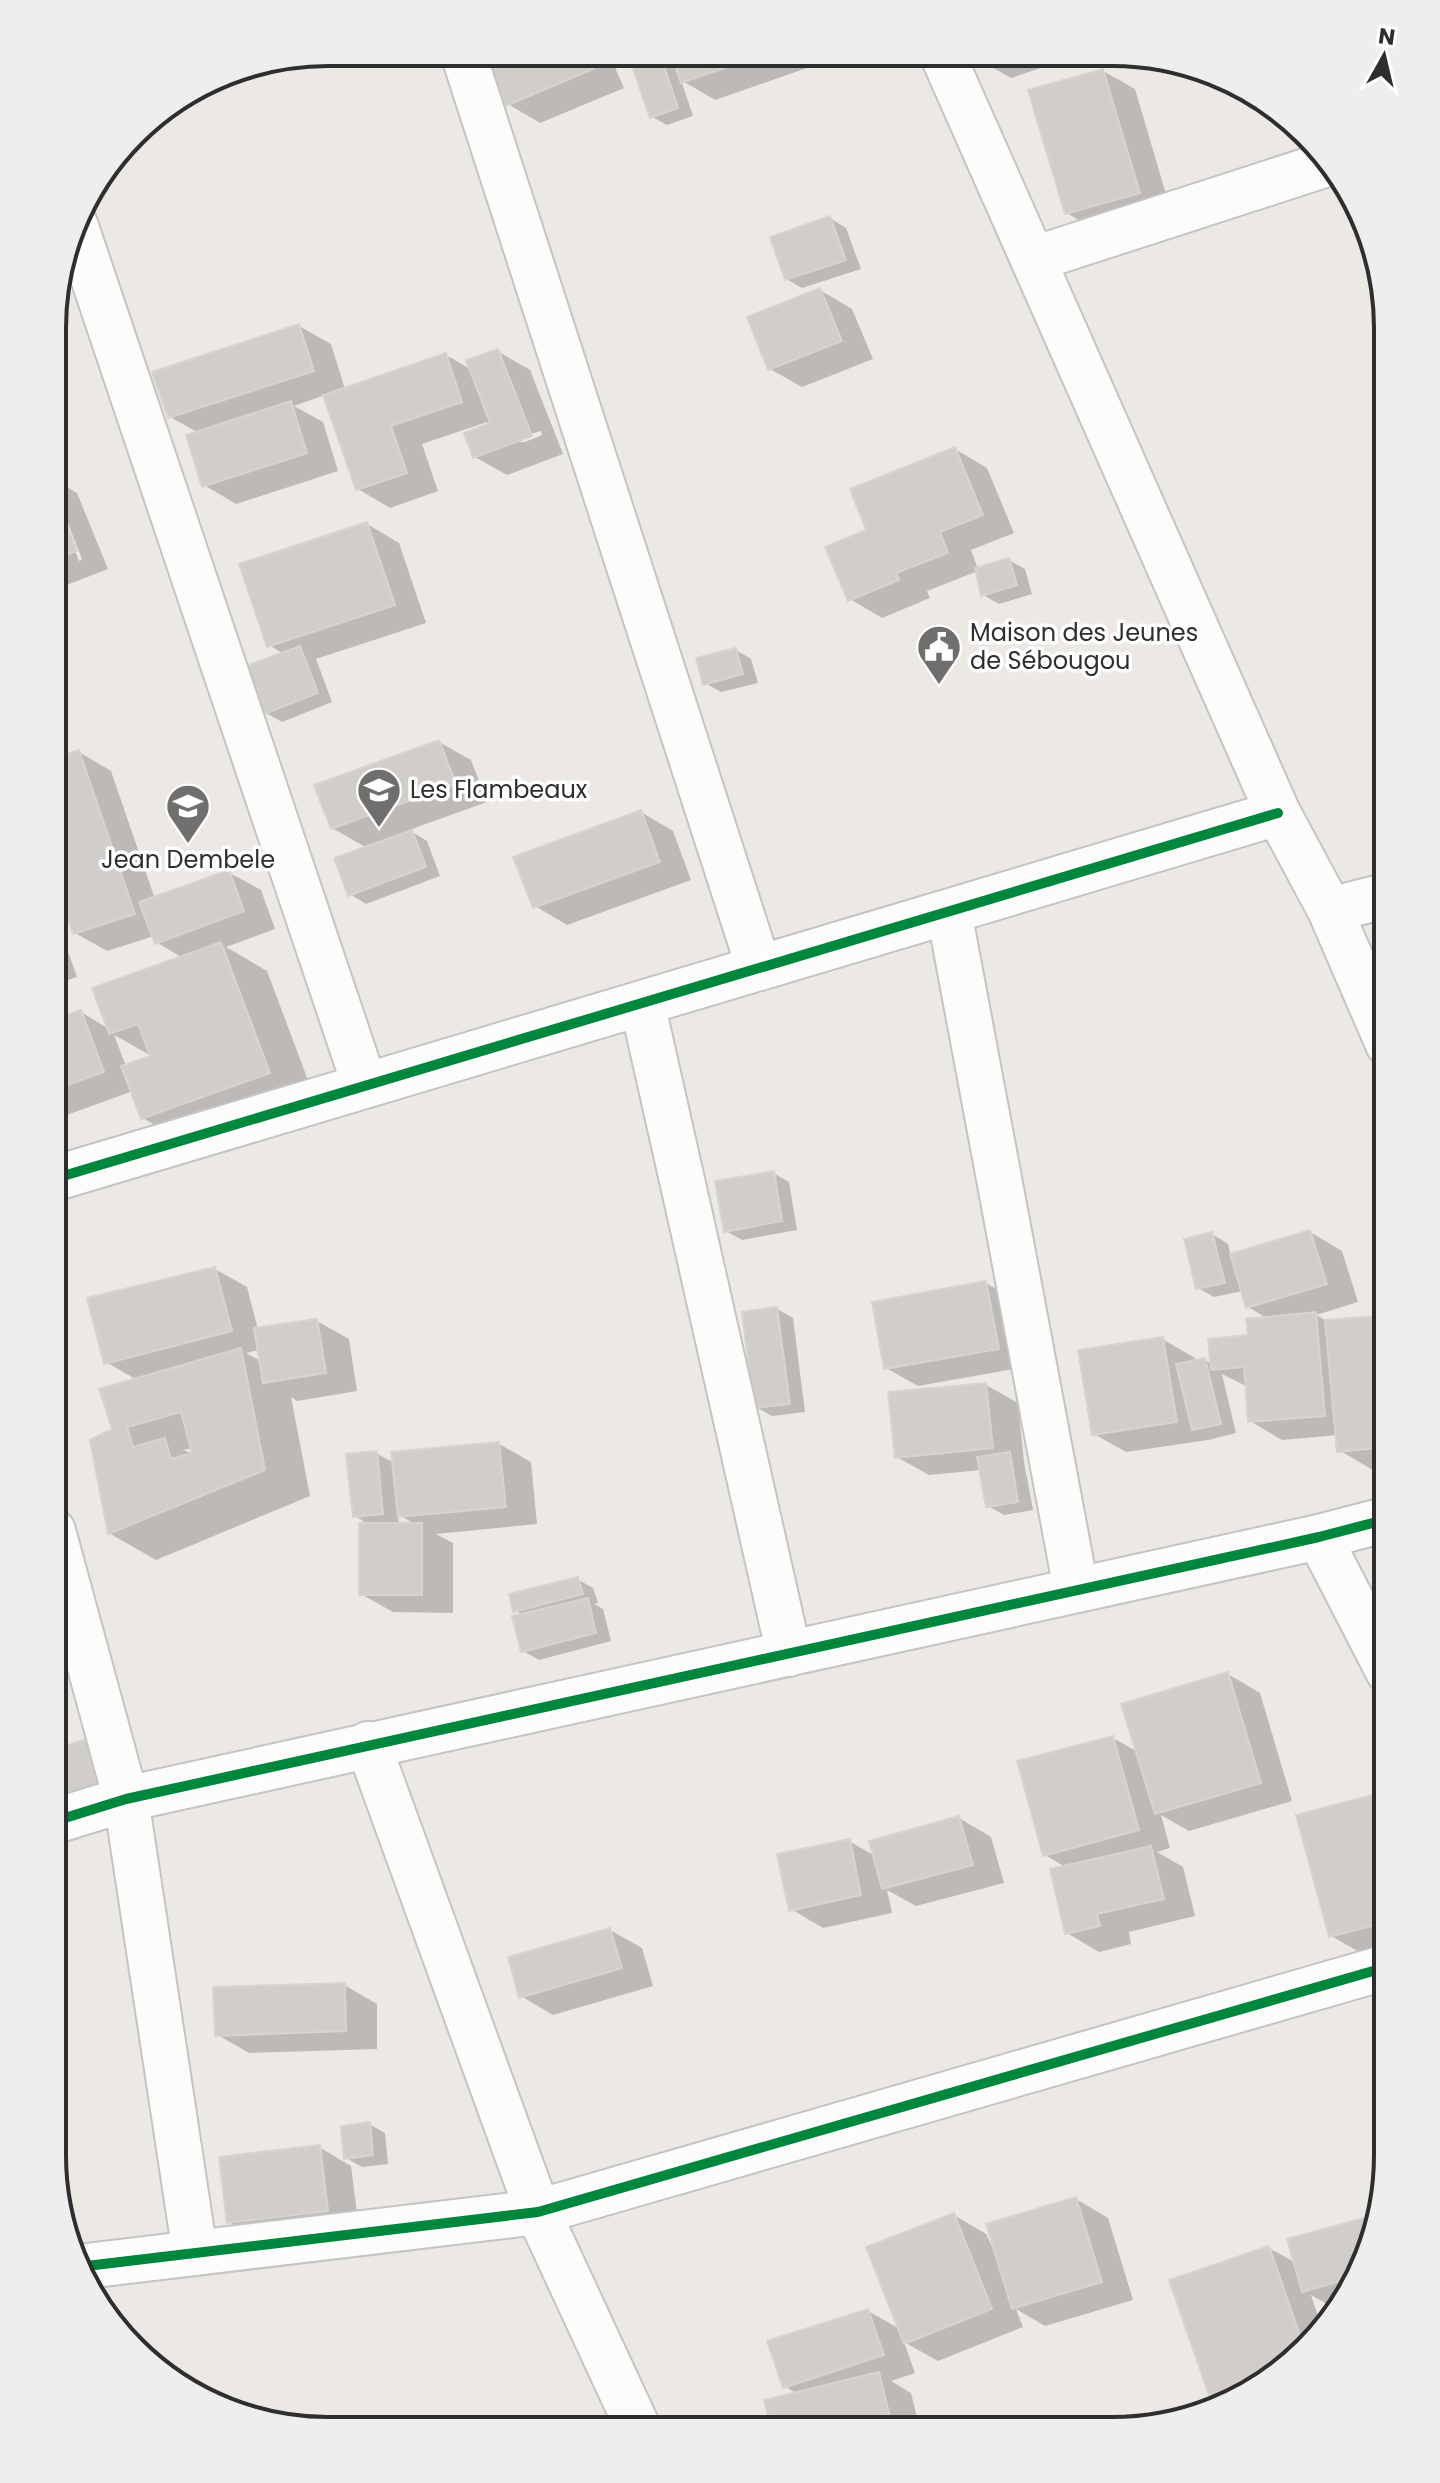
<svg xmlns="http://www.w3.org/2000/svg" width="1440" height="2483" font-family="Poppins,sans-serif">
  <rect width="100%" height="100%" fill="#ece8e4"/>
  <path fill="#0003" fill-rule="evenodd" d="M518 53 609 54 624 88 540 123 508 104Z
    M630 54 802 55 807 68 715 100 681 80 693 116 667 125 651 116Z
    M978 56 1074 57 1011 78 979 60Z
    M1103 71 1135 89 1171 211 1099 232 1067 213Z
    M830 218 846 228 861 269 802 288 786 279Z
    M820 290 852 309 873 359 802 387 770 369Z
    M299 326 331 344 345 389 446 355 472 370 497 351 530 370 563 454 507 475 475 457 488 426 487 422 422 444 438 491 390 508 358 489 325 395 294 406 323 422 338 471 236 504 204 485 199 433 170 417ZM541 431 542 435 525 442H520L516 438Z
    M955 449 987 468 1014 533 971 550 978 569 1009 560 1025 569 1032 594 999 604 983 595 978 571 927 591 930 598 882 618 850 599 869 531Z
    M54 479 77 493 108 569 54 590V499L79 561 82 559 58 498H54Z
    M367 524 399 543 426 623 316 659 332 702 282 722 266 713 284 654 269 645Z
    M736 650 751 659 758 683 721 692 705 683Z
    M439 742 471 760 487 802 409 830 427 841 440 876 366 904 350 894 367 848 332 828Z
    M79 752 111 771 155 899 228 872 261 890 275 929 226 947 267 971 315 1099 189 1145 143 1118 133 1091 53 1120V1022L81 1012 109 1029 183 958 156 942 154 936 107 951 75 933 56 876 54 877V760ZM114 1035 125 1041 153 1057 126 1066Z
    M641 812 673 831 691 880 567 925 535 906Z
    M54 912 77 977 53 985Z
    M773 1173 789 1182 797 1230 742 1240 726 1231Z
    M1310 1232 1342 1251 1358 1302 1316 1315 1329 1322 1379 1318 1388 1323V1467L1371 1469 1339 1450 1338 1435 1282 1440 1250 1421 1248 1387 1222 1374 1236 1433 1208 1440 1126 1452 1094 1434 1162 1339 1195 1358V1362L1205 1360 1212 1364 1250 1337 1268 1319 1248 1307 1243 1291 1214 1297 1198 1288 1212 1234 1228 1244 1231 1256Z
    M215 1269 247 1287 258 1330 317 1321 349 1339 357 1391 297 1401 291 1397 310 1496 156 1560 109 1533 115 1430 137 1380 106 1362ZM260 1350 262 1362 246 1353ZM192 1448 194 1454 183 1450Z
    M986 1283 1018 1302 1030 1366 918 1386 886 1368Z
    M777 1309 793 1318 805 1412 772 1416 756 1407Z
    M986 1385 1018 1403 1024 1462 1033 1510 1004 1515 988 1506 981 1470 929 1475 897 1457Z
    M499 1444 531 1462 537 1524 436 1534 453 1543V1613L393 1612 361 1594 370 1525 355 1516 376 1453 394 1463ZM398 1514 416 1525H399Z
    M577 1579 593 1588 598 1603 594 1604 603 1609 611 1641 539 1660 523 1651 524 1616 515 1610Z
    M1228 1674 1260 1693 1292 1801 1189 1831 1161 1815 1170 1848 1157 1852 1183 1867 1195 1916 1129 1932 1131 1944 1099 1952 1067 1933V1868L1045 1855 1113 1738 1138 1752Z
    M1388 1793 1387 1948 1363 1954 1331 1936Z
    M959 1818 991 1837 1004 1883 916 1906 887 1890 892 1913 823 1928 791 1909 849 1841 875 1856Z
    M610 1930 642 1948 653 1986 553 2015 521 1996Z
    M344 1985 377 2004V2049L249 2053 216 2034Z
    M369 2124 385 2133 388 2164 362 2167 346 2158Z
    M319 2147 351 2166 359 2229 261 2240 229 2222Z
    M1076 2199 1108 2218 1133 2300 1045 2326 1016 2309 1023 2327 938 2361 904 2342 915 2373 891 2381 911 2393 920 2430H774L767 2402 798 2394 784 2386 868 2311 900 2329 954 2215 986 2234 992 2247Z
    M1379 2217 1373 2244 1339 2308 1336 2309 1311 2295 1323 2331 1280 2374 1227 2403 1211 2394 1269 2248 1296 2263 1289 2240Z"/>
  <path fill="#d1ceca" stroke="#d7d4d0" stroke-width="2" fill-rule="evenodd" d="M513 53 586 54 593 69 506 106 488 64Z
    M628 54H660L678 108 650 118Z
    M671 54 762 55 681 83Z
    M1103 69 1140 193 1065 214 1028 90Z
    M830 216 846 260 785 280 770 237Z
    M820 288 842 341 768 370 747 317Z
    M299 324 314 371 168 418 152 372Z
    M498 349 532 436 473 458 464 433 490 423 466 360Z
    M446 353 462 402 391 426 407 473 356 490 323 395Z
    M291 401 307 453 202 487 186 435Z
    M955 447 983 515 940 532 948 553 896 573 899 580 848 601 825 547 866 530 850 489Z
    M54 494 77 551 54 559Z
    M367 522 395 605 267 647 239 564Z
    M1009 558 1017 585 981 596 975 568Z
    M300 646 318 693 264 714 246 666Z
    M736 648 743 674 703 685 696 658Z
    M439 740 456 784 331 829 314 785Z
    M79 750 135 914 73 934 54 876V758Z
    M641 810 660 862 533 908 513 857Z
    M412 830 426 867 348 896 334 858Z
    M229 870 244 911 155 944 139 902Z
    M221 942 270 1073 141 1119 121 1066 150 1056 138 1024 109 1034 92 988Z
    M81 1010 104 1072 53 1090V1020Z
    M774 1171 782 1221 724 1232 715 1181Z
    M1310 1230 1327 1284 1246 1308 1230 1254Z
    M1212 1232 1225 1283 1196 1289 1184 1239Z
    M215 1267 232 1331 104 1364 87 1298Z
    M986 1281 999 1349 884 1369 872 1302Z
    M777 1307 790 1404 754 1408 742 1312Z
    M1316 1312 1325 1416 1248 1422 1244 1367 1211 1370 1208 1339 1248 1335 1246 1319Z
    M1379 1316 1384 1377H1388V1447L1337 1452 1325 1320Z
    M317 1319 326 1373 263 1383 254 1328Z
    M1163 1337 1177 1422 1092 1435 1078 1350Z
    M241 1348 265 1470 108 1534 90 1440 112 1429 99 1389ZM181 1412 192 1453 171 1459 165 1438 133 1447 127 1427Z
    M1205 1358 1221 1424 1192 1430 1176 1364Z
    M986 1383 993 1448 895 1458 888 1392Z
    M499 1442 506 1507 398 1517 391 1452Z
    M377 1451 383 1514 353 1517 346 1454Z
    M1010 1452 1018 1502 986 1507 977 1457Z
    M359 1523H422V1595H359Z
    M578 1577 583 1594 513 1612 509 1594Z
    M588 1598 596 1633 521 1652 512 1616Z
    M1228 1672 1261 1783 1155 1814 1121 1704Z
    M1113 1736 1139 1830 1043 1856 1017 1761Z
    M87 1739 104 1792 52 1807 53 1750Z
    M1388 1791 1387 1922 1329 1937 1296 1815Z
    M959 1816 973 1865 882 1889 869 1841Z
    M850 1839 861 1895 789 1911 777 1854Z
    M1151 1846 1164 1899 1097 1914 1100 1926 1065 1934 1050 1869Z
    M610 1928 622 1968 519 1998 508 1957Z
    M345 1983 346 2031 215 2036 213 1987Z
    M370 2122 373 2155 344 2159 341 2126Z
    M320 2145 328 2211 227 2223 219 2157Z
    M1076 2197 1102 2282 1012 2309 986 2224Z
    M954 2213 992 2309 904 2344 866 2247Z
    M1379 2214 1373 2244 1356 2277 1302 2292 1287 2239Z
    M1269 2246 1305 2350 1285 2369 1209 2395 1169 2280Z
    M868 2309 884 2355 783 2388 767 2341Z
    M879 2372 890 2417 835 2430H772L764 2400Z"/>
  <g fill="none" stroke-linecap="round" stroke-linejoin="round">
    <g stroke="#c5c4c5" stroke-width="48">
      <path id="street" d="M463 53 759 968
        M943 56 1278 813 1330 910 1388 1044
        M75 224 365 1086
        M1034 259 1324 165
        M1330 910 1388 895
        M949 912 1076 1589
        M642 1003 789 1654
        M53 1179 1278 813
        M53 1531 126 1799 195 2253
        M1319 1537 1388 1671
        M368 1744 538 2212 639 2430
        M52 1822 126 1799 1319 1537 1388 1519
        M78 2267 538 2212 1387 1967"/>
    </g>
    <use href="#street" stroke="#fcfcfb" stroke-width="44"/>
    <g stroke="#fff" stroke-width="15">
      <path id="cycleway" d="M53 1179 1278 813
        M52 1822 126 1799 1319 1537 1388 1519
        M78 2267 538 2212 1387 1967"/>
    </g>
    <use href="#cycleway" stroke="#00873e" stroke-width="10"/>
  </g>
  <defs>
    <g id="civic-pin" transform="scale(2.3)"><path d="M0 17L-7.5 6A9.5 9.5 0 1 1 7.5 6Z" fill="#706f6e" stroke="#fff"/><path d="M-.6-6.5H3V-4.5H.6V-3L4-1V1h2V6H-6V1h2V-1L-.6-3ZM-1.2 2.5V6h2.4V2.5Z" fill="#fff"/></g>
    <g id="school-pin" transform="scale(2.3)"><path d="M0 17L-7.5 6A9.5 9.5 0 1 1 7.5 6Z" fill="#706f6e" stroke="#fff"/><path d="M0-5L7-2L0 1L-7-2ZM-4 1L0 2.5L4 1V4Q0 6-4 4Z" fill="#fff"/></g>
  </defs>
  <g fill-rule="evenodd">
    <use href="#civic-pin" x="939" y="647"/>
    <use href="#school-pin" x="379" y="790"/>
    <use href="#school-pin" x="188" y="806"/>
  </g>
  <g text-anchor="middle" stroke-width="7" stroke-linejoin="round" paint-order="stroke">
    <g font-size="24" fill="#2e2e2e" stroke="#fff" text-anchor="start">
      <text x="970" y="641">Maison des Jeunes<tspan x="970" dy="28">de Sébougou</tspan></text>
      <text x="410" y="798">Les Flambeaux</text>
      <text x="188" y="868" text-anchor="middle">Jean Dembele</text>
    </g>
  </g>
  <path d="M0 0H1440V2483H0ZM328 66H1112A262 262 0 0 1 1374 328V2155A262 262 0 0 1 1112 2417H328A262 262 0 0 1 66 2155V328A262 262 0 0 1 328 66Z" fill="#eee" fill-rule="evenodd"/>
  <path fill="none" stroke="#2e2e2e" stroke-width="4" d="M328 66H1112A262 262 0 0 1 1374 328V2155A262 262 0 0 1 1112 2417H328A262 262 0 0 1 66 2155V328A262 262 0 0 1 328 66Z"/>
  <g transform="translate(1384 56) rotate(8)" stroke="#ffffff" stroke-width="6" paint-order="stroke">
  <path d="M0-6L14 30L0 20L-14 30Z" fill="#2e2e2e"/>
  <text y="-12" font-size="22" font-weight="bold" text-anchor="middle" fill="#2e2e2e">N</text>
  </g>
</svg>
